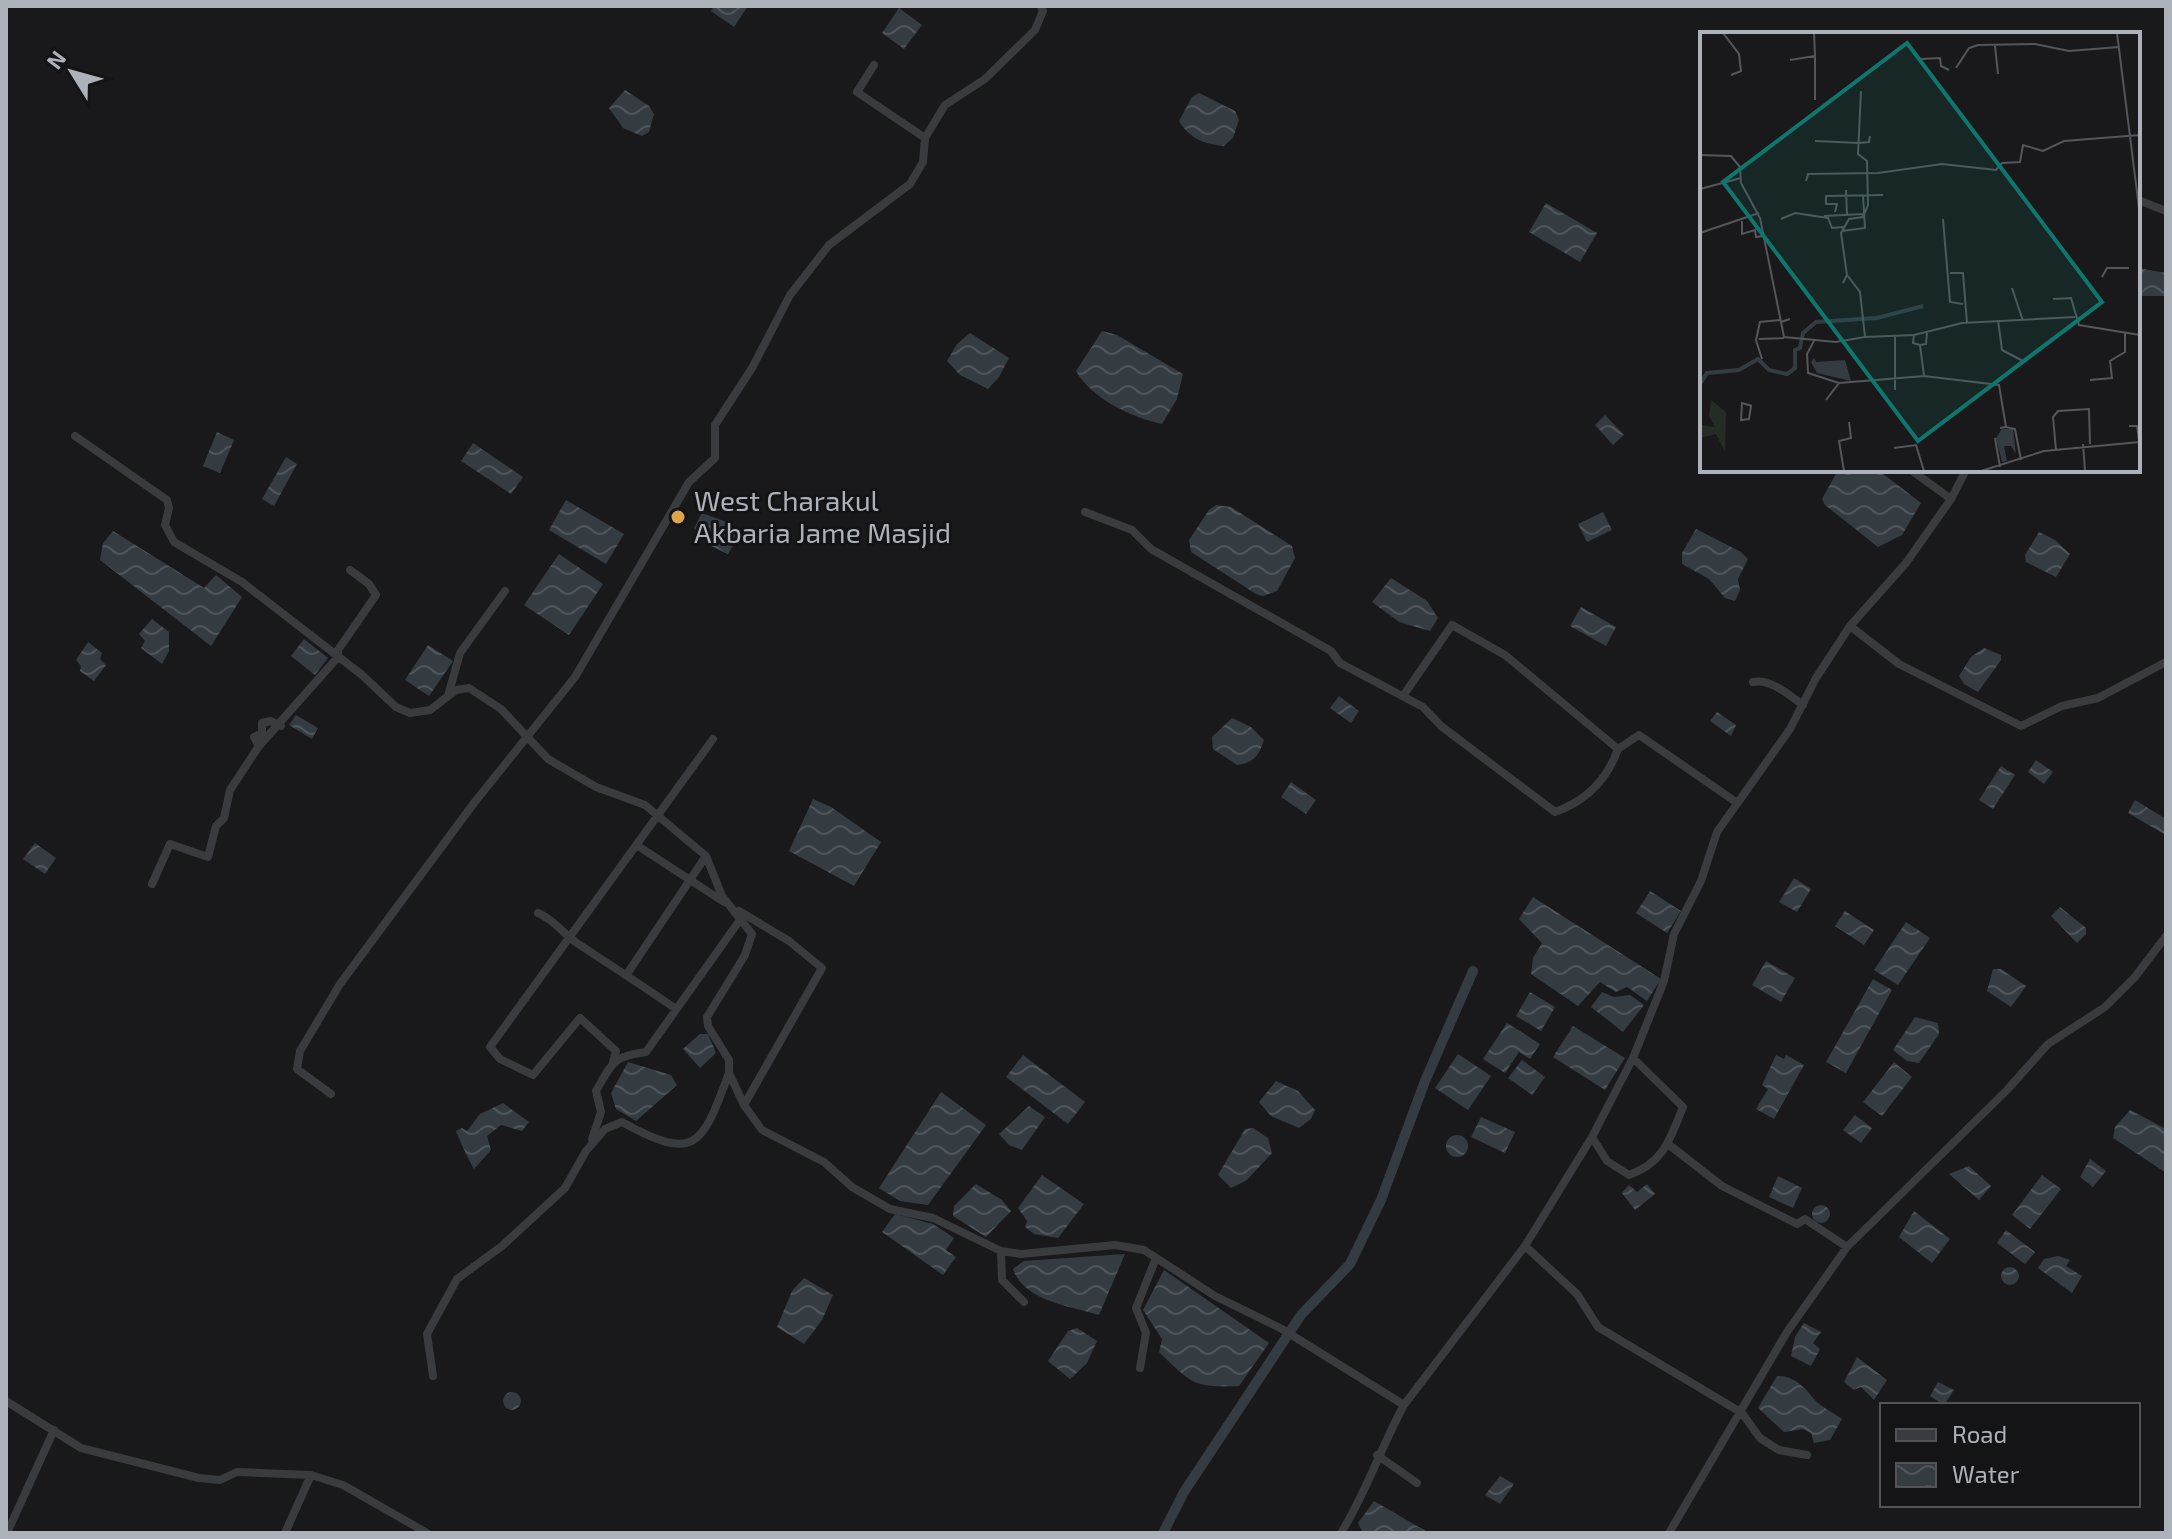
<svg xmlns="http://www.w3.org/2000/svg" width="2172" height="1539" font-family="'Exo 2',sans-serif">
  <defs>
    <pattern id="water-waves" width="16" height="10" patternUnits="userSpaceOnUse" patternTransform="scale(2)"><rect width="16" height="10" fill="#343c42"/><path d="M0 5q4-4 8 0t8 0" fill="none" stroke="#4f565b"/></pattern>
  </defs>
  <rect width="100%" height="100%" fill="#19191b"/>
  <path fill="url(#water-waves)" d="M714 6H748L734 27 711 11Z
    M899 8 922 25 904 49 882 33Z
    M625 90 649 106 654 114 649 132 642 136 623 128 609 108Z
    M1199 93 1235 111 1239 120 1233 138 1224 146C1204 144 1190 139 1179 121L1192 97Z
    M1546 203 1597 233 1580 262 1529 232Z
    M2138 268 2166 273V296H2138Z
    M1102 331 1117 335 1183 374 1177 399 1162 424C1131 417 1092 399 1076 371Z
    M970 333 1009 358 999 377 988 389 960 375 947 361 957 344Z
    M1605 415 1624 435 1613 445 1595 425Z
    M217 432 234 440 220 473 203 466Z
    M473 443 523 477 511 494 461 461Z
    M286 457 297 464 274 506 262 499Z
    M1838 470H1878L1921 503 1902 535 1878 547 1825 505 1822 499Z
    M566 500 624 534 606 564 549 530Z
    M1216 505 1231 507 1292 546 1295 558 1277 591 1263 596 1256 594 1191 552 1189 540 1209 510Z
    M1603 512 1612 530 1587 542 1578 524Z
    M702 513 724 521 740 533 728 554 709 545 694 528Z
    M1696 529 1741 552 1748 559 1738 579 1740 590 1735 601 1725 598 1709 579 1682 564V553Z
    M113 531 204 588 216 575 242 597 211 646 100 560 103 543Z
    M2039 532 2055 540 2070 554 2056 577 2026 562 2025 555Z
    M559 554 603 584 569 635 524 605Z
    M1391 578 1427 601 1438 618 1430 631 1399 622 1372 602Z
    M1581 607 1616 627 1606 646 1570 626Z
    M152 619 169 632V651L162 664 141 648 145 641 139 634Z
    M304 639 328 658 315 675 291 656Z
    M88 642 102 653 100 659 106 665 94 681 80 671 81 666 76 660Z
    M428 645 453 661 429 696 405 680Z
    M1984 648 2001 655V660L1978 692 1964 684 1959 676 1971 657Z
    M1339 696 1359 711 1351 723 1330 708Z
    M1717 712 1736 725 1731 736 1710 721Z
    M296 715 318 728 312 739 289 725Z
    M1232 718 1251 727 1264 740C1259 756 1253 763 1237 765L1213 749 1212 737Z
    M2036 760 2053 772 2044 784 2028 772Z
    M2001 766 2015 775 1993 809 1979 800Z
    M1291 782 1316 800 1306 814 1281 797Z
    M813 799 831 807 881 842 854 886 789 851Z
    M2135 800 2166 819V835L2128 813Z
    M35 843 56 858 45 874 23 859Z
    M1794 878 1811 889 1797 912 1779 902Z
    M1650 891 1681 911 1667 933 1636 913Z
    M1533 897 1661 979 1647 1001 1627 987 1616 992 1600 982 1578 1006 1531 974 1533 958 1542 943 1519 919Z
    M2060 907 2086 928V934L2077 943 2051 916Z
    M1845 911 1874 930 1864 945 1835 926Z
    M1906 922 1930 938 1898 985 1874 970Z
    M1766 961 1795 978 1781 1002 1752 985Z
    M1993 969H2001L2026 986 2011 1007 1987 991Z
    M1873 979 1892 990 1846 1073 1826 1062Z
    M1530 992 1555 1007 1541 1031 1516 1016Z
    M1602 992 1614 997 1630 995 1644 1005 1623 1032 1591 1007Z
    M1915 1017 1938 1023 1939 1034 1919 1063 1907 1061 1893 1050Z
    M1507 1023 1540 1044 1530 1059 1519 1052 1505 1073 1483 1059Z
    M1573 1026 1625 1058 1605 1090 1553 1057Z
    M700 1034H708L716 1053 700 1068 683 1049Z
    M1458 1054 1491 1076 1468 1110 1435 1088Z
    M1023 1055 1085 1102 1068 1124 1006 1077Z
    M1776 1055 1784 1059 1786 1055 1804 1065 1774 1119 1756 1109 1768 1089 1762 1085Z
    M1522 1060 1545 1077 1532 1095 1508 1078Z
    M628 1062 671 1075 677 1085 636 1121 616 1109 611 1093Z
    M1894 1062 1912 1077 1882 1116 1863 1102Z
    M1276 1081 1298 1091 1315 1110 1311 1119 1299 1128 1271 1116 1259 1102Z
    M941 1092 986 1125 928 1205 900 1201 879 1188Z
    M503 1103 529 1122 522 1131 501 1125 487 1136 491 1150 474 1169C468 1159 461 1143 456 1131L462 1128 467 1131 480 1114Z
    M1029 1106 1045 1117 1022 1150 1009 1145 999 1134Z
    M2130 1110 2166 1129 2165 1172 2113 1138 2115 1127Z
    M1855 1115 1872 1128 1861 1143 1843 1130Z
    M1481 1117 1515 1132 1505 1153 1471 1137Z
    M1253 1128 1268 1138 1272 1153 1247 1180 1231 1188 1218 1175 1245 1129Z
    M1446 1146a11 11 0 1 1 22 0a11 11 0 1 1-22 0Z
    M2090 1159 2106 1171 2093 1187 2080 1177Z
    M1969 1166 1991 1186 1979 1200 1949 1174Z
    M1042 1175 1084 1204 1058 1238 1034 1234 1025 1227 1027 1221 1018 1208Z
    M2042 1175 2061 1189 2030 1229 2012 1215Z
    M1778 1176 1802 1188 1793 1208 1769 1197Z
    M976 1184 1002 1200 1011 1211 986 1237 953 1216 954 1206Z
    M1647 1184 1655 1194 1635 1210 1622 1193 1629 1185 1637 1192Z
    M1812 1214a9 9 0 1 1 18 0a9 9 0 1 1-18 0Z
    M1914 1211 1950 1239 1932 1263 1899 1237Z
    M895 1214 933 1224 954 1238 946 1250 956 1257 943 1275 882 1232Z
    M2006 1230 2035 1252 2025 1264 1997 1243Z
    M1125 1254 1099 1315C1070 1306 1024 1301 1013 1269L1024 1261Z
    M2058 1256 2070 1260 2066 1266 2082 1276 2072 1293 2038 1268 2044 1259Z
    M2001 1276a9 9 0 1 1 18 0a9 9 0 1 1-18 0Z
    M1164 1270 1269 1343 1239 1386C1193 1388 1191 1383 1159 1352L1162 1339 1143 1310Z
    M804 1278 833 1295 822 1320 804 1344 777 1327 792 1291Z
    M1804 1323 1821 1332 1813 1343 1820 1349 1811 1366 1791 1356 1795 1337Z
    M1077 1328 1097 1341 1087 1363 1070 1379 1048 1361 1068 1331Z
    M1857 1357 1887 1380 1874 1400 1861 1387 1854 1390 1844 1382Z
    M1777 1376C1795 1376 1804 1387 1814 1399 1821 1407 1834 1413 1842 1419L1830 1440 1814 1443 1811 1433 1803 1429 1784 1432 1758 1408Z
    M1938 1382 1954 1390 1944 1405 1930 1396Z
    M503 1401a9 9 0 1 1 18 0a9 9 0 1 1-18 0Z
    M1500 1476 1514 1484 1500 1504 1485 1495Z
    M1374 1501 1429 1533H1363L1358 1523Z"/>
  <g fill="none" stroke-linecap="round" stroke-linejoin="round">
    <path stroke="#343c42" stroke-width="10" d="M1163 1533 1184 1492 1301 1315 1350 1264 1381 1200 1425 1081 1473 971"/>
    <path stroke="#3a3b3f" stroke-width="8" d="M874 65 857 92 925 138
      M2138 200 2166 211
      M75 436 167 500 169 508 165 525 174 542 242 582 362 675 396 707 410 713 430 710 456 690 469 688 501 709 548 759 596 787 645 805 706 856 722 896 752 934 745 955 707 1017 708 1026 729 1060V1073L744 1105 762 1130 824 1162 852 1187 890 1209 933 1218 1001 1251 1002 1280 1024 1302
      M1911 470 1951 499
      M1085 512 1132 530 1151 549 1331 651 1340 663 1423 707 1441 726 1555 812C1586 801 1607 780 1618 749
      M1850 626 1899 664 2021 726 2062 706 2098 698 2166 662
      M1753 682C1770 678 1789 695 1803 705
      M448 696 460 653 505 591
      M1403 696 1452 625 1505 655 1618 749 1639 735 1736 802
      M259 746 254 737 262 733V723L271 721 281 726
      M638 846 724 902
      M152 884 170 844 208 857 216 826 224 818 230 790 259 746 338 657V650L376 595 369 584 350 570
      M739 911 789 941 822 968 744 1105
      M538 913C555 920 562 933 577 943 610 965 643 986 676 1009
      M627 974 706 856
      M613 1062 616 1051 580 1018 533 1075 500 1059 490 1047 713 739
      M331 1094 297 1069 300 1051 340 984 474 803 575 677 689 482 715 458V425L752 368 790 295 829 245 910 184 923 162 925 138 945 105 985 79 1035 30 1043 11 1041 6
      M1592 1137 1607 1161 1629 1175C1664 1163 1670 1139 1683 1107L1633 1058
      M592 1139 601 1112 596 1091C612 1063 613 1056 646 1052L742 917
      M1668 1144 1722 1186 1797 1224 1805 1219 1847 1247
      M1525 1246 1577 1294 1598 1327 1742 1413 1760 1438 1779 1450 1807 1455
      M1001 1251 1021 1254 1115 1245 1144 1250 1215 1296 1282 1329 1404 1405C1381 1447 1366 1493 1341 1533
      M1140 1368 1146 1333 1136 1308 1156 1258
      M433 1376 427 1334 457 1279 502 1246 565 1188 586 1151 605 1129 622 1122C696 1163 702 1146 729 1073
      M6 1401 81 1448 199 1478 220 1480 237 1472 311 1475 343 1485 427 1533
      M1404 1405 1525 1246 1592 1137 1633 1058 1664 981 1674 934 1701 881 1717 832 1790 729 1816 678 1850 626 1906 563 1951 499 1966 470
      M1377 1455 1417 1483
      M7 1533 54 1430
      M285 1533 311 1475
      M1669 1533 1787 1332 1847 1247 2007 1090 2048 1044 2105 1007 2135 977 2166 936"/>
  </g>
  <circle fill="#dda44e" stroke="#141416" stroke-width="3" cx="678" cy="517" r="8"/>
  <g text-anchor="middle" stroke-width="6" stroke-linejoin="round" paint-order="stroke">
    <g font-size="28" fill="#adb1b9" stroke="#141416" text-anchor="start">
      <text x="694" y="511">West Charakul<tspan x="694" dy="32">Akbaria Jame Masjid</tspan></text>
    </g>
  </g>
  <g transform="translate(1700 32)">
    <rect width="440" height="440" fill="#19191b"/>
    <path d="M11 368 26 380 25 420 16 402 0 406 2 393 15 395 9 384Z" fill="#252c26"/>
    <path d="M114 326 116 330 145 328 151 349 117 341 111 330ZM302 397H313L316 422 311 414H304L307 429 302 430 296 406Z" fill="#343c42"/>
    <path fill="none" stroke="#343c42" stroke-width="4" d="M0 352 7 341 39 338 58 327 69 338 87 342 95 336V318L100 316 103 301 116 290 177 286 223 274"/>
    <path fill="none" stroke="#54565a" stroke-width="2" d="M23 1 39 22 41 39 31 43M417 1 440 184M295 14 298 42M115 24V68M221 27 240 26 241 34 249 38M90 28 115 24 114 1M256 36 269 16 278 13 335 12 369 19 419 15M115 109 159 111 169 110 170 104M0 123 31 124 40 135 41 151 60 186 81 290M106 149 108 142 178 141 242 132 296 138 302 131 320 130 323 113 343 119 364 109 440 103M0 157 41 146M146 158 147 183M135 180 137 172H126V164L183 163M124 184 164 182M81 187 95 181 128 186 132 196 144 195M243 187 250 270 263 272M42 189V202L55 198 56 205 63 204M142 199 165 196 163 163M0 201 59 181M250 241H263L267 291M402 245 407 236H429M143 251 147 243 141 201 149 187 163 185 168 173 167 129 158 122 161 59M312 256 323 289M353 267 371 266 379 293 440 303M90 287 81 290 84 305 136 310 165 305 160 260 147 243M298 288 302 318 325 330M214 303 213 311 220 313 226 312 227 301M165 305 214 303 262 291 375 285M195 305V358M59 307 84 306M114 309 107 322 108 341 139 351 126 368M220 313 224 344M62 327 56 308 60 290 81 288M390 348 412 346 410 329 425 320V301M139 351 224 344 299 353 306 395 300 396M51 374 49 387 41 388 42 371 52 374M429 394H437L440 415M306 395 315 397 321 428M295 406 300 435M383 412 385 439M194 416 216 413 224 439M356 418 353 385 358 379 389 377 390 412M144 439 139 409 151 406 149 390M281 439 344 419 440 410"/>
    <path fill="#0f766e" fill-opacity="0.15" stroke="#0f766e" stroke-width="4" d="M207 11 402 270 218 409 23 150Z"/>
    <rect width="440" height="440" fill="none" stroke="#adb1b9" stroke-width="4"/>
  </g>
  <rect width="2172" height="1539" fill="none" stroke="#adb1b9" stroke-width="16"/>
  <rect x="1880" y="1403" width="260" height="104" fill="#141416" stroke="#515357" stroke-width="2"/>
  <rect x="1896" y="1429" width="40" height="12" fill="#3a3b3f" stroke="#515357" stroke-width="2"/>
  <text x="1952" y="1443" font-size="24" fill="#adb1b9">Road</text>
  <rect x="1896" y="1463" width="40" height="24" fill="url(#water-waves)" stroke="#515357" stroke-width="2"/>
  <text x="1952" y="1483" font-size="24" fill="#adb1b9">Water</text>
  <g transform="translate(72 72) rotate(307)" stroke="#141416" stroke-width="6" paint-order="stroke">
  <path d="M0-6L14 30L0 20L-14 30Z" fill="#adb1b9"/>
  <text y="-12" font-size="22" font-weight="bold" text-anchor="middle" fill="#adb1b9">N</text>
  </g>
</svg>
